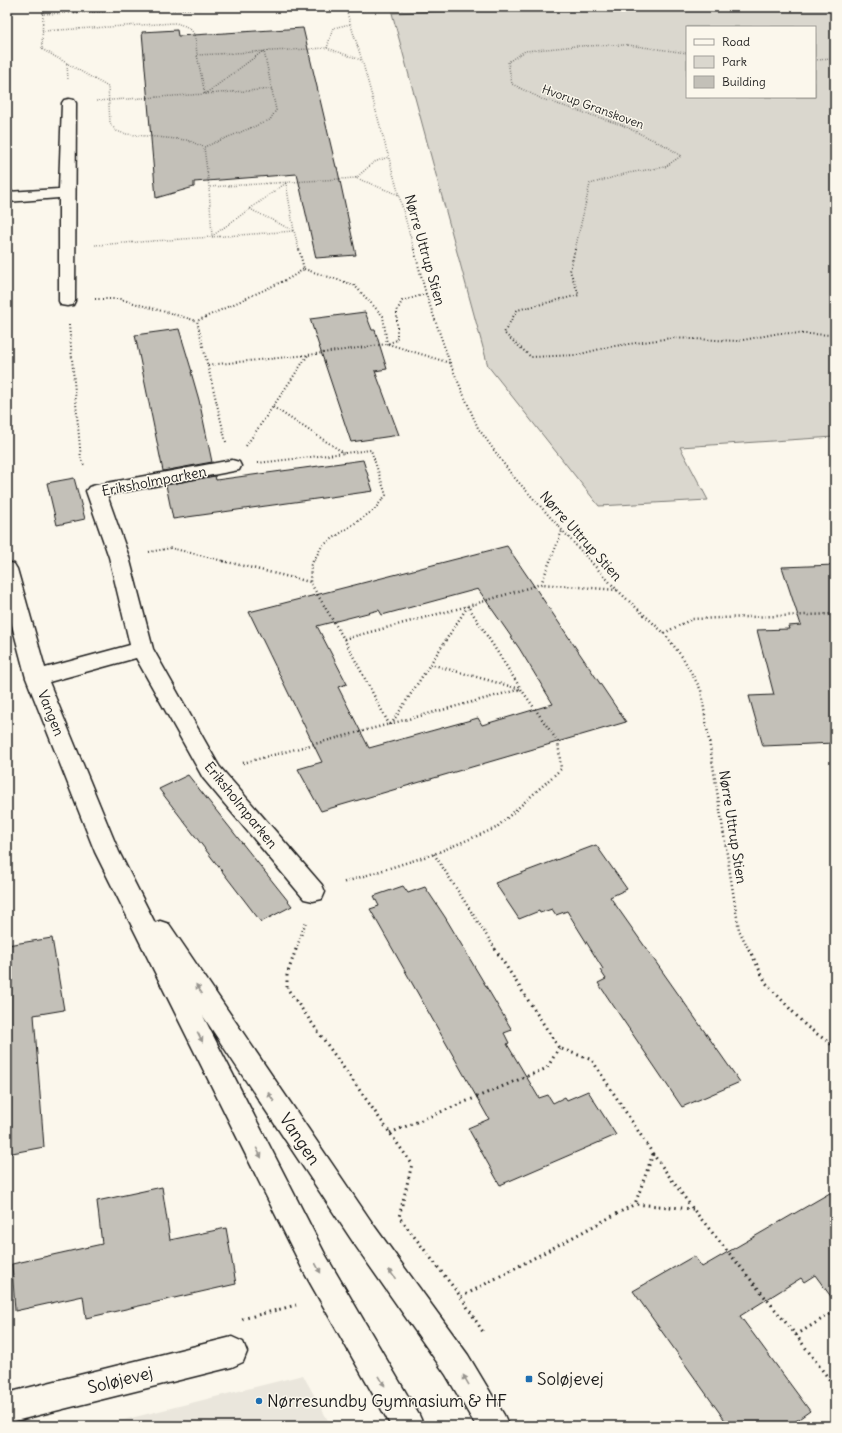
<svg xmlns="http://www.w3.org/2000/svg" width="842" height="1433" font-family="Delius,sans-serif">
  <rect width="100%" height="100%" fill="#fbf7ec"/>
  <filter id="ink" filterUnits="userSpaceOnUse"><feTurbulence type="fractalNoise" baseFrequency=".025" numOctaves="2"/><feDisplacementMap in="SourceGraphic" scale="8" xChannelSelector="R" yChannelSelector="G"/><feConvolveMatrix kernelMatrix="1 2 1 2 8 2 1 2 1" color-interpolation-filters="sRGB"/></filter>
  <g filter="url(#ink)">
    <path fill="#eae6dc" d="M303 1375 331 1426H99Z"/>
    <path fill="#dad7ce" stroke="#7b7a75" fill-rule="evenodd" d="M569 7H835V441L834 437 680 447 708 500 599 506 488 366 392 13ZM687 27H815V97H687Z"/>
    <path fill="#c3c0b8" stroke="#1c1c1c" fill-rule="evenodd" d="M303 28 336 167H337L356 255 316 258 297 174 194 182V187L156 198 142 32 177 30 178 36Z
      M365 312 372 330H375L387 369 375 371 399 435 351 442 310 319Z
      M179 329 192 372H191L199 400 212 462 163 471 135 335Z
      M363 460 373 491 173 519 166 485 215 476 216 480Z
      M74 478 85 519 57 525 47 483Z
      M507 546 626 722 321 811 298 769 322 762 249 612ZM478 589 519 648 553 704 482 725 478 718 369 748 338 687 347 684 317 626 379 610 382 615Z
      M835 565V743L763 746 749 696 774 695 757 630 789 629 788 626 801 625 782 567Z
      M188 775 292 906 261 922 159 789Z
      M596 845 627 889 610 897 740 1082 682 1107 598 983 606 979 600 970 603 969 567 911 556 915 552 909 540 913 539 911 519 919 495 883Z
      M403 886 408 893 425 887 445 917 512 1030 504 1033 509 1043 507 1044 539 1098 548 1095 553 1103 565 1097 567 1100 588 1091 616 1135 500 1185 468 1128 489 1119 370 909 379 906 374 896Z
      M52 938 64 1010 34 1015 44 1147 7 1154V945Z
      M162 1187 170 1240 226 1228 236 1284 86 1318 83 1296 15 1311 12 1264 102 1244 97 1201Z
      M835 1190V1302L815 1275 804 1282 801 1278 740 1316 810 1411 789 1426H729L633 1291 694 1256 702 1267Z"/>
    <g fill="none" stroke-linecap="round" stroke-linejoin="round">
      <g stroke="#1c1c1c" stroke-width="3">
        <path id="minor" d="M69 99 74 100 76 103 75 301 73 305 67 306 61 305 59 301V198L7 202V192L59 189 62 103 64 100Z
          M232 460 239 462 241 466 239 470 107 495 129 557 153 649 219 766 322 885 325 892 322 899 313 901 304 899 203 778 136 658 49 682 119 852 155 923 160 921 169 924 375 1227 468 1355 504 1415 509 1426H476L446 1375 355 1245 203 1016 325 1254 419 1415 424 1426H391L305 1274 95 852 26 678 7 606V562L14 564 17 569 45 668 130 645 109 557 86 491 89 487 96 485Z
          M232 1337 243 1342 247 1352 243 1362 232 1367 7 1423V1393Z"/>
      </g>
      <path stroke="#1c1c1c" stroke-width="1.5" stroke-dasharray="0.5 2" stroke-linecap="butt" d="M43 7 42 49 108 87 110 123 116 131 126 134 187 140 204 147
        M305 7 346 11 467 7
        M345 7 362 60 414 250
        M42 14 244 7
        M42 31 175 23C197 28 195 35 197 55L327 48 361 60
        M327 48 333 28 350 24
        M264 51 276 110 270 120 204 147 209 187 356 178 399 195
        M815 60 835 59
        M67 63 68 80
        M205 94 263 51
        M206 94 272 89
        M96 101 205 94 197 55
        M356 178 374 162 389 157
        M286 183 294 231 299 250
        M250 209 294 231
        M212 236 286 183
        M212 237 294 231
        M95 245 212 237 209 187
        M575 250 590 184 628 173 665 167 681 156 668 147 622 125 542 99 512 84 508 62 525 51 576 46 628 45 687 53"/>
      <path stroke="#1c1c1c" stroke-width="2" stroke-dasharray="1 2.5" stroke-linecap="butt" d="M414 249 426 294 450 363 478 428 512 475 591 562
        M575 249 570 271 579 295 517 310 504 333 531 357 577 355 608 347 671 338 738 341 780 333 835 335
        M304 269 354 285 383 316 387 344
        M95 299H120L197 321
        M69 325 81 459 85 467
        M388 344 450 363
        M208 365 308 355 387 344 397 340V311L402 301 426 294
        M273 407 344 453
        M226 442 197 321 290 278 304 269 299 249
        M246 446 308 355
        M258 463 371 450 386 495 374 510 322 546 313 562
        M149 552 171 548 227 562
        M550 562 562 531"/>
      <path stroke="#1c1c1c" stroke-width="2.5" stroke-dasharray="1 3" stroke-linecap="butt" d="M223 561 310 582
        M313 561 311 565 310 582 344 639 390 726 468 606 521 689 558 742 561 769 496 828 434 854 342 883
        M590 561 617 590 664 633 683 658 701 690 739 930 749 950
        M541 584 550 561
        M664 633 692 619 835 614
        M344 639 468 606 541 584 617 590
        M430 664 520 689
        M243 763 521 689
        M434 854 496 950
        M296 950 306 921"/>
      <path stroke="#1c1c1c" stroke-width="3" stroke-dasharray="1.5 4" stroke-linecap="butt" d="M296 949 287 975V988L412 1164 399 1217 461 1297 483 1332
        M495 949 559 1048 592 1060 653 1154 693 1209 796 1335 835 1387
        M749 949 766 983 806 1026 835 1047
        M390 1133 547 1068 559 1048
        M653 1154 635 1204 693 1209
        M461 1297 635 1204
        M242 1319 296 1305
        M796 1335 835 1311"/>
      <use href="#minor" fill="#fbf7ec" fill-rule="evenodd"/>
    </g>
    <defs><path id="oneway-solid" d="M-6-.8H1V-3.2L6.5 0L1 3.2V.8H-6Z"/></defs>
    <g fill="#97948e">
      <use href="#oneway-solid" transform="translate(199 989) rotate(-124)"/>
      <use href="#oneway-solid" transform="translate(200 1037) rotate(63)"/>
      <use href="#oneway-solid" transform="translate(271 1097) rotate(-124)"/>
      <use href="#oneway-solid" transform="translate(259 1153) rotate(63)"/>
      <use href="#oneway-solid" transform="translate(318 1268) rotate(61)"/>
      <use href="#oneway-solid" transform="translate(392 1274) rotate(-126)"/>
      <use href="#oneway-solid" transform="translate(466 1380) rotate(-120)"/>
      <use href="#oneway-solid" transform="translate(382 1381) rotate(60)"/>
    </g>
  </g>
  <g fill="#1f6fb2" stroke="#fbf7ec" stroke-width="1.5">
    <rect x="525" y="1375" width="8" height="8" rx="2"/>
    <circle cx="259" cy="1401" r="4"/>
  </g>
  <g text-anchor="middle" stroke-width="3" stroke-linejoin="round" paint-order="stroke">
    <g font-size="12" fill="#1c1c1c" stroke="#fbf7ec">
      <text transform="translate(593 107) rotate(20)" y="4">Hvorup Granskoven</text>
    </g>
    <g font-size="14" fill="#1c1c1c" stroke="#fbf7ec">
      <text transform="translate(425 250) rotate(74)" y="5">Nørre Uttrup Stien</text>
      <text transform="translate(154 481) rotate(-11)" y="5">Eriksholmparken</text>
      <text transform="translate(581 536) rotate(48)" y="5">Nørre Uttrup Stien</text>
      <text transform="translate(51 713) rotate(68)" y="5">Vangen</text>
      <text transform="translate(241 805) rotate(51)" y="5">Eriksholmparken</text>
      <text transform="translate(733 827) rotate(81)" y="5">Nørre Uttrup Stien</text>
    </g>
    <g font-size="17" fill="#1c1c1c" stroke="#fbf7ec">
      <text transform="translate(300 1139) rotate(56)" y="6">Vangen</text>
      <text transform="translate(120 1380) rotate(-14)" y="6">Soløjevej</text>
    </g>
    <g font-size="17" fill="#1c1c1c" stroke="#fbf7ec" text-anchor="start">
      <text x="537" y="1385">Soløjevej</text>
      <text x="267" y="1407">Nørresundby Gymnasium &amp; HF</text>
    </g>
  </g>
  <rect width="842" height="1433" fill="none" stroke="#fbf7ec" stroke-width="24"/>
  <rect x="12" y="12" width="818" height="1409" fill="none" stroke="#1c1c1c" stroke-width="1.5" filter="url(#ink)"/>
  <rect x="686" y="26" width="130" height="72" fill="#fbf7ec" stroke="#a29f99"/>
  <rect x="694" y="39" width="20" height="6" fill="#fbf7ec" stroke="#a29f99"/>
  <text x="722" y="46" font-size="12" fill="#1c1c1c">Road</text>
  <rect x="694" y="56" width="20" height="12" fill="#dad7ce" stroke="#a29f99"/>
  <text x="722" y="66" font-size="12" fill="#1c1c1c">Park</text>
  <rect x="694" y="76" width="20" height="12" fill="#c3c0b8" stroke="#a29f99"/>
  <text x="722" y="86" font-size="12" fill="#1c1c1c">Building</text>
</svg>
